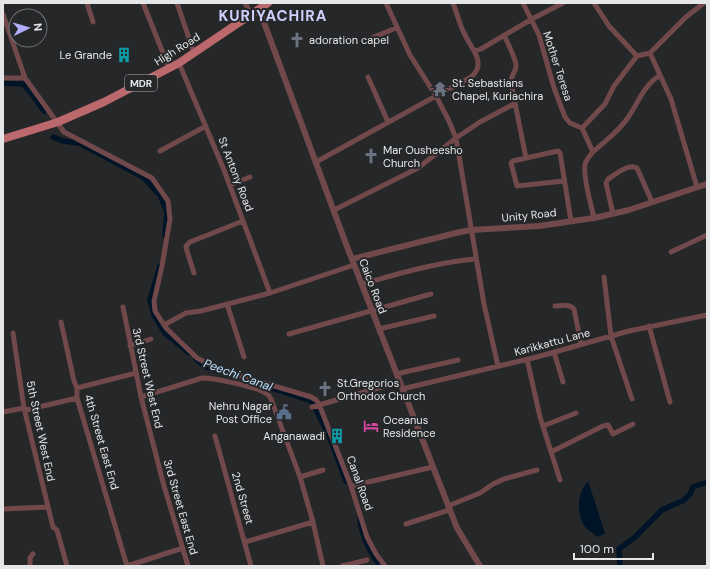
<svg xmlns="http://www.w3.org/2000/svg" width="710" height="569" font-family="'DM Sans',sans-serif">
  <rect width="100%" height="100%" fill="#252729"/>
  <path fill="#001427" d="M588 481 605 533 598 537C595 534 590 532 587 529 575 515 577 494 588 481Z"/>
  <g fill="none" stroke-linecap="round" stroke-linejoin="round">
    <path stroke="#001427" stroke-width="5.5" d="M3 83 23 84 31 93 44 111
      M53 137 63 141 79 143 143 177 160 195 167 212 165 236
      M160 266 150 300 154 315 165 333 189 353
      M196 359 204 366 218 371
      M259 384 312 401 330 438 346 481
      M360 517C361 536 370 551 380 566
      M620 566 619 549 634 538 662 510 684 500 690 494 693 487 707 482"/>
    <path stroke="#72494b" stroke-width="5" d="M87 3 93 22
      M143 3 169 68
      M177 3 194 53
      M245 3 251 14
      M386 3 410 55 436 96 471 77C488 63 470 47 464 33 459 23 457 13 453 3
      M523 3 539 35 554 88 565 117 570 123 582 128
      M594 3 609 26 637 56 650 53
      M3 14 25 78 64 132 152 178 168 201 170 219 162 266 154 301 155 311 166 328 197 358 218 369 311 397 316 400 319 404 351 486 367 537 376 554 385 566
      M504 35C507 42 517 60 516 67 515 73 511 75 511 83L526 158 558 151 560 153 571 221
      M369 39 396 28
      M475 51 481 49 532 19 563 3
      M650 53 671 99 697 187
      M650 53 686 17 704 3
      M637 56 614 86 605 104 582 128 593 152C605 141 618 132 627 119 639 102 643 86 660 75
      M179 63 224 170 270 293
      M368 77 388 122
      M3 78H25
      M160 151 206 126
      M593 152C590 156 586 159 585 165 583 180 591 203 594 218
      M526 158 513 161 511 163 517 186 564 181
      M316 162 436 96 448 119 456 138 484 304 498 366
      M230 185 250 177
      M334 210 418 168 456 138 480 122 514 104
      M613 214 606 183 608 179C615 175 628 163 637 168L652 202
      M671 252 707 235
      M194 273 187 251 186 246 190 242 243 221
      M604 277 611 336 632 399
      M361 284C399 274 437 262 476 259
      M227 304 244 357
      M555 306C561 306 569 303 574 309L581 344
      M123 307 141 397 164 486 188 566
      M61 322 74 381 77 388V398L127 566
      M164 325 186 313 201 311 270 293 354 265
      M649 326 670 402
      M379 329 434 316
      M13 333 24 408 53 527 57 530 67 566
      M289 334 431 294
      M130 346 151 339
      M554 352 563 382
      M527 359 540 417 560 480
      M396 374 458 360
      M77 388 136 373
      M402 389 537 357 629 331 707 315
      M141 397 202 378C214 378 258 387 267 394 269 395 270 397 271 399L300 477 313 522 245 542
      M312 407 399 382
      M3 412 24 408 26 410 77 398
      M543 426 576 413
      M215 436 251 566
      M551 452 603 426 608 425 613 434 633 424
      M300 477 323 470
      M351 486 433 467
      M448 506 480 493 493 484 504 479 537 470
      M3 509 48 507
      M313 522 323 566
      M406 524 449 510
      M30 566V558L33 554
      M127 566 183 548
      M342 566 367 560"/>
    <path stroke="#72494b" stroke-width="6" d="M259 9 346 244 457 528 480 566
      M352 259 460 232 471 230 539 226 594 218 629 210 707 184"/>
    <path stroke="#bb696d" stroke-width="8" d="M3 139 58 122 104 102 179 63 268 3"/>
  </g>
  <defs>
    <g id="church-bare" transform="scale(1.2)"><path d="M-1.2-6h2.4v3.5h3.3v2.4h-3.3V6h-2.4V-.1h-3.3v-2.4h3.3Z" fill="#6b7280" stroke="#252729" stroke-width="2.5" paint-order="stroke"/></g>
    <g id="building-bare" transform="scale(1.2)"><path d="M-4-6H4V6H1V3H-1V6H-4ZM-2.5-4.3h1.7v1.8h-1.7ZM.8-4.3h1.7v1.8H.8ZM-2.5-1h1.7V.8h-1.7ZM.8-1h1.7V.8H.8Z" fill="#0f9aa8" stroke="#252729" stroke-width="2.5" paint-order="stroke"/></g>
    <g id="temple-bare" transform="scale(1.2)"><path d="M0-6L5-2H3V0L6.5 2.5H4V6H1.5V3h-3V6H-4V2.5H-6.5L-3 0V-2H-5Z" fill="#6b7280" stroke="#252729" stroke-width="2.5" paint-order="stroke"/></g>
    <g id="civic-bare" transform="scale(1.2)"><path d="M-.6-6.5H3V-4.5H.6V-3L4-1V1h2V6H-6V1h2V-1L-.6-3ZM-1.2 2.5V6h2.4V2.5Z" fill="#5c6f8a" stroke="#252729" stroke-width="2.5" paint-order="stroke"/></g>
    <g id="hotel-bare" transform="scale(1.2)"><path d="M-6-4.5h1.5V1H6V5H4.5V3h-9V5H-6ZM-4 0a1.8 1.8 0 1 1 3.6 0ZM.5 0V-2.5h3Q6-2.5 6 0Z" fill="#d1479c" stroke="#252729" stroke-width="2.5" paint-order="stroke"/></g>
  </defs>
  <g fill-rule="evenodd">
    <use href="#church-bare" x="297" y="40"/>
    <use href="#building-bare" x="124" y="55"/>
    <use href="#temple-bare" x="440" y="89"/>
    <use href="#church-bare" x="371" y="156"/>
    <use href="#church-bare" x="325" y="389"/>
    <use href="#civic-bare" x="284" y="412"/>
    <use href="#hotel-bare" x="371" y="426"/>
    <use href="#building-bare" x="337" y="436"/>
  </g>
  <g text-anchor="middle" stroke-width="4" stroke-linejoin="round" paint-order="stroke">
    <rect fill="#252729" stroke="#abadaf" stroke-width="1" x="125" y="75" width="32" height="16" rx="3"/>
    <g font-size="10" font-weight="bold" fill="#e4e6e8">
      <text x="141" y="87">MDR</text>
    </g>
    <g font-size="11" fill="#e4e6e8" stroke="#252729" text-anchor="start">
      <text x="309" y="44">adoration capel</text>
      <text x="112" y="59" text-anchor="end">Le Grande</text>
      <text x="452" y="87">St. Sebastians<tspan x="452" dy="13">Chapel, Kuriachira</tspan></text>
      <text x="383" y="154">Mar Ousheesho<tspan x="383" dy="13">Church</tspan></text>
      <text x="337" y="387">St.Gregorios<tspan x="337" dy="13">Orthodox Church</tspan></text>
      <text x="272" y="410" text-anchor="end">Nehru Nagar<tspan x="272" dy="13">Post Office</tspan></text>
      <text x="383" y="424">Oceanus<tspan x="383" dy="13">Residence</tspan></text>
      <text x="325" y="440" text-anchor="end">Anganawadi</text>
    </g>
    <g font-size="11" fill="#e4e6e8" stroke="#252729">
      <text transform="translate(177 49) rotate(-32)" y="4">High Road</text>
      <text transform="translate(558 66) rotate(72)" y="4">Mother Teresa</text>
      <text transform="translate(236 174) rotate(69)" y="4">St Antony Road</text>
      <text transform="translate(529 215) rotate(-6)" y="4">Unity Road</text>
      <text transform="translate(373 286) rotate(69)" y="4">Caico Road</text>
      <text transform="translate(552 342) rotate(-15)" y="4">Karikkattu Lane</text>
      <text transform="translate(148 378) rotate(77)" y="4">3rd Street West End</text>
      <text transform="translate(41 431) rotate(78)" y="4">5th Street West End</text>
      <text transform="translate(102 442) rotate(74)" y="4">4th Street East End</text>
      <text transform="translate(360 483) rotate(70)" y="4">Canal Road</text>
      <text transform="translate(243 498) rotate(74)" y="4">2nd Street</text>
      <text transform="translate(181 507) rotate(74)" y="4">3rd Street East End</text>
    </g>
    <g font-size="12" font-style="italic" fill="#bce0fe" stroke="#252729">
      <text transform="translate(238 375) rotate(20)" y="4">Peechi Canal</text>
    </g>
    <g font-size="15" font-weight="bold" letter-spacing="1" fill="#ced0fb" stroke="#252729">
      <text x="273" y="21">KURIYACHIRA</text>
    </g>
  </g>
  <rect width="710" height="569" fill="none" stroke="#e4e6e8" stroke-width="8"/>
  <g transform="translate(28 28) rotate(85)"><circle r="19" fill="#252729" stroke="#717375"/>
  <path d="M0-3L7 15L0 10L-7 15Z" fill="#aeaefb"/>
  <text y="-6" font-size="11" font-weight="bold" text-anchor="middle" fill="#e4e6e8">N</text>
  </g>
  <path d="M574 553v6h79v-6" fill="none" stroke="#e4e6e8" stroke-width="2"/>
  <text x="580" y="553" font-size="12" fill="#e4e6e8" stroke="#252729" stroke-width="3" paint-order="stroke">100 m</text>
</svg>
